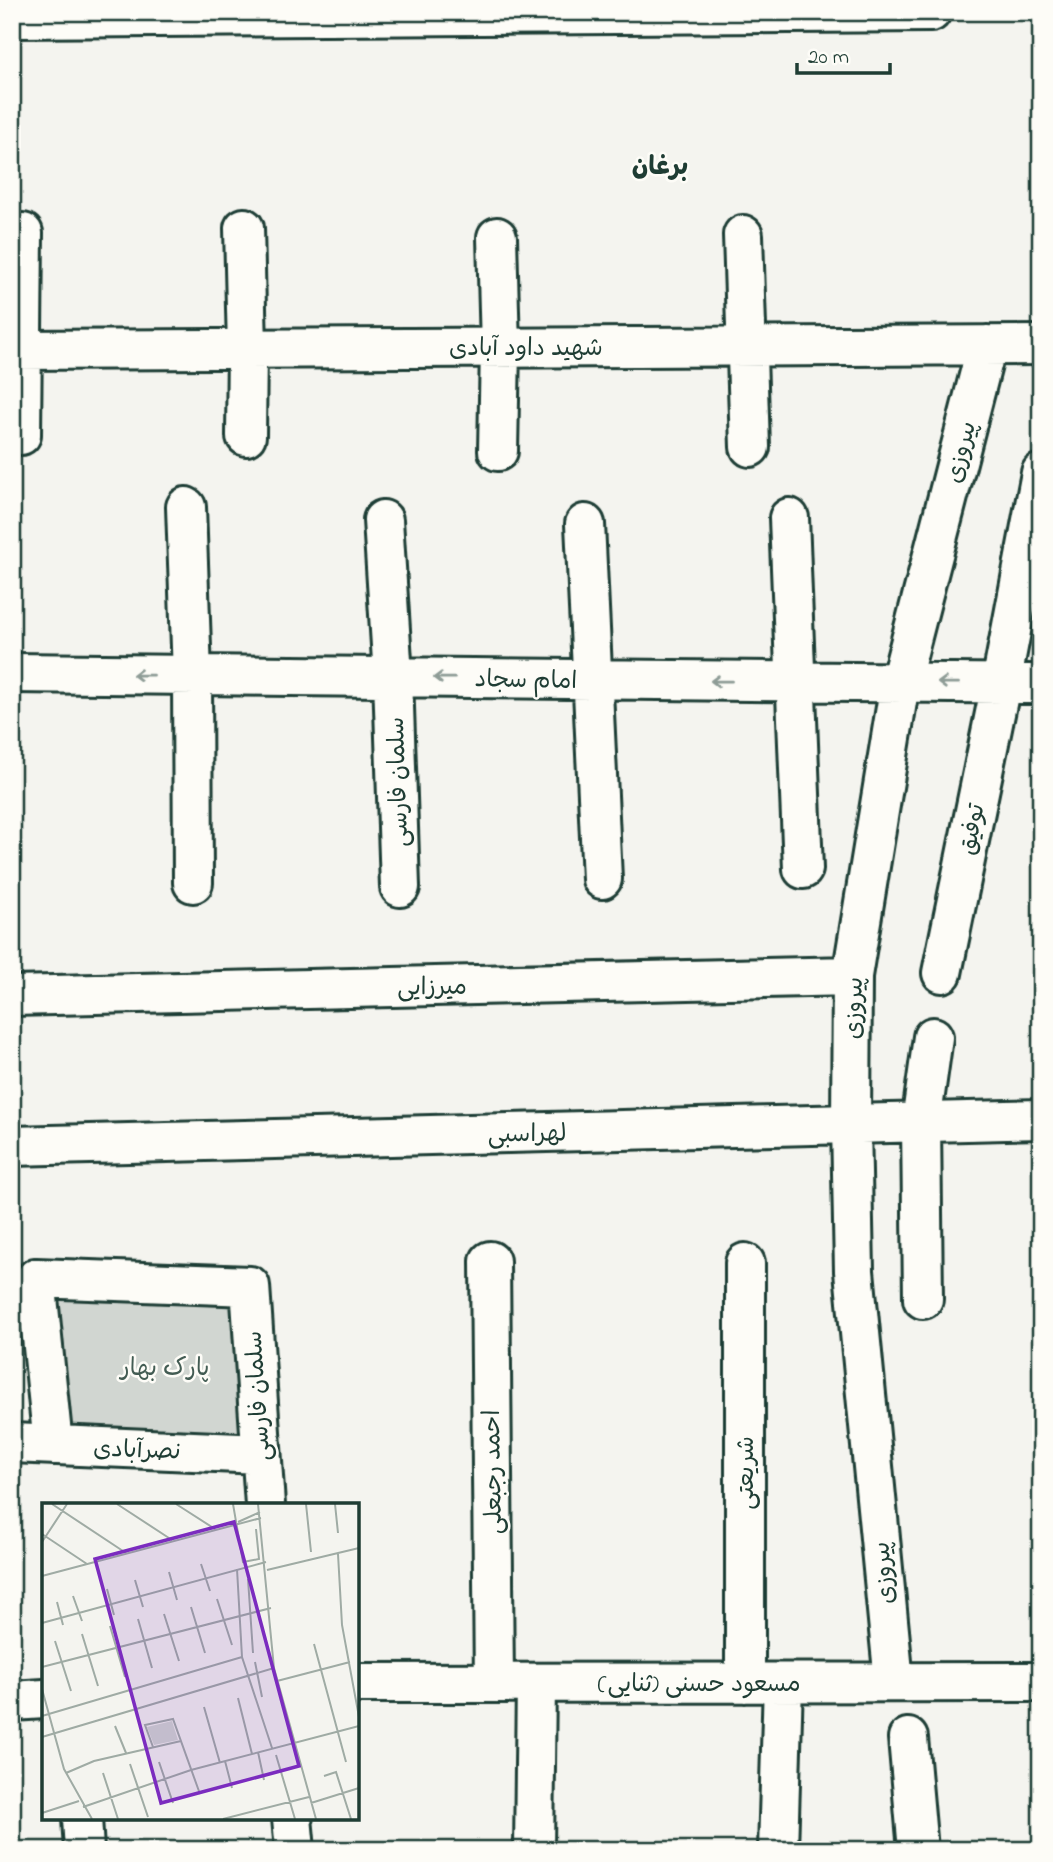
<svg xmlns="http://www.w3.org/2000/svg" width="1053" height="1862" font-family="'Indie Flower','Playpen Sans Arabic',sans-serif">
  <rect width="100%" height="100%" fill="#f4f4ef"/>
  <filter id="ink" filterUnits="userSpaceOnUse"><feTurbulence type="fractalNoise" baseFrequency=".0143" numOctaves="2"/><feDisplacementMap in="SourceGraphic" scale="14" xChannelSelector="R" yChannelSelector="G"/><feConvolveMatrix kernelMatrix="1 2 1 2 8 2 1 2 1" color-interpolation-filters="sRGB"/></filter>
  <g filter="url(#ink)">
    <path fill="#d1d6d1" stroke="#788a82" stroke-width="2" d="M49 1294 236 1298 245 1442 65 1431Z"/>
    <g fill="none" stroke-linecap="round" stroke-linejoin="round">
      <g stroke="#1f3d34" stroke-width="44">
        <path id="minor" d="M244 228 247 348 246 436
          M743 235 750 447
          M497 237 500 348 498 451
          M12 350 1041 345
          M21 435 23 233
          M186 507 192 675 193 883
          M789 518 803 869
          M383 520 393 677 400 887
          M585 524 602 879
          M12 673 1041 684
          M942 973 1001 684 1041 473
          M12 996 852 976
          M12 1146 1041 1119
          M490 1261 494 1683
          M923 1299 921 1123 933 1037
          M12 1443 261 1454
          M53 1445 36 1278 250 1286 265 1505
          M894 1682 854 1271 851 1124 852 976 900 683 987 345
          M357 1683 1041 1682
          M745 1683V1263
          M12 1701 44 1699
          M908 1738 918 1850
          M82 1818 84 1850
          M292 1818 295 1850
          M534 1850 536 1683
          M778 1850 783 1683"/>
      </g>
      <g stroke="#1f3d34" stroke-width="44">
        <path id="major" d="M12 18 931 12"/>
      </g>
      <use href="#minor" stroke="#fdfcf7" stroke-width="38"/>
      <use href="#major" stroke="#fdfcf7" stroke-width="38"/>
    </g>
    <defs><path id="oneway-shaft" d="M-6 0H5M1.5-3L5.5 0L1.5 3" fill="none" stroke-width="1.6" stroke-linecap="round" stroke-linejoin="round" transform="scale(1.75)"/></defs>
    <g stroke="#8e9c96">
      <use href="#oneway-shaft" transform="translate(143 675) rotate(-179)"/>
      <use href="#oneway-shaft" transform="translate(444 678) rotate(-179)"/>
      <use href="#oneway-shaft" transform="translate(721 681) rotate(-179)"/>
      <use href="#oneway-shaft" transform="translate(948 683) rotate(-179)"/>
    </g>
  </g>
  <g text-anchor="middle" stroke-width="5" stroke-linejoin="round" paint-order="stroke">
    <g font-size="24" fill="#1f3d34" stroke="#fdfcf7">
      <text x="526" y="355">شهید داود آبادی</text>
      <text transform="translate(960 452) rotate(-76)" y="8">پیروزی</text>
      <text transform="translate(526 679) rotate(1)" y="8">امام سجاد</text>
      <text transform="translate(397 782) rotate(-92)" y="8">سلمان فارسی</text>
      <text transform="translate(971 829) rotate(-79)" y="8">توفیق</text>
      <text transform="translate(432 986) rotate(-1)" y="8">میرزایی</text>
      <text transform="translate(853 1008) rotate(-88)" y="8">پیروزی</text>
      <text transform="translate(527 1133) rotate(-1)" y="8">لهراسبی</text>
      <text transform="translate(257 1396) rotate(-94)" y="8">سلمان فارسی</text>
      <text transform="translate(137 1449) rotate(2)" y="8">نصرآبادی</text>
      <text transform="translate(492 1472) rotate(-91)" y="8">احمد رجبعلی</text>
      <text transform="translate(745 1473) rotate(-90)" y="8">شریعتی</text>
      <text transform="translate(883 1573) rotate(-95)" y="8">پیروزی</text>
      <text x="699" y="1691">مسعود حسنی (ثنایی)</text>
    </g>
    <g font-size="24" fill="#435c53" stroke="#fdfcf7">
      <text x="165" y="1375">پارک‌ بهار</text>
    </g>
    <g font-size="26" font-weight="bold" fill="#1f3d34" stroke="#fdfcf7">
      <text x="660" y="174">برغان</text>
    </g>
  </g>
  <g transform="translate(42 1503)">
    <rect width="317" height="317" fill="#f4f4ef"/>
    <path d="M130 218 136 237 112 242 105 224Z" fill="#d1d6d1"/>
    <path fill="none" stroke="#9faba4" stroke-width="2" d="M10 1 84 50M75 1 130 37M134 1 173 26M191 1 201 59 217 56 214 26M216 1 232 165 274 316M264 1 269 49M293 1 296 30M196 19 218 9M0 31 45 61M0 39 25 1M296 51 300 122 317 214M159 61 168 88M195 66 200 154 230 245M225 67 317 45M127 69 135 97M0 73 219 15M206 76 211 150M93 77 101 104M65 86 72 112M31 93 40 118M175 96 190 142M15 99 21 122M149 104 163 150M122 111 137 158M96 116 110 165M0 120 224 59M68 123 83 174M40 131 56 183M13 138 29 188M272 141 304 259M213 159 220 194M0 164 229 105M235 178 308 159M0 186 22 266 50 316M196 195 210 251M162 204 178 260M0 213 200 154M73 223 84 250M0 234 232 165M111 244 103 222 131 216 158 291M216 249 222 277M234 252 253 316M183 258 190 285M117 259 131 300M88 261 106 314M24 270 52 258 139 238M61 270 76 316M282 273 294 269 309 316M269 300 317 285M41 304 149 267 317 223M0 310 37 298M181 316 267 294"/>
    <path fill="#7b2cbf" fill-opacity="0.15" stroke="#7b2cbf" stroke-width="3.5" d="M192 19 257 263 119 300 53 56Z"/>
    <rect width="317" height="317" fill="none" stroke="#1f3d34" stroke-width="3.5"/>
  </g>
  <rect width="1053" height="1862" fill="none" stroke="#fdfcf7" stroke-width="42"/>
  <rect x="21" y="21" width="1011" height="1820" fill="none" stroke="#1f3d34" stroke-width="2.5" filter="url(#ink)"/>
  <path d="M797 63v10h93v-10" fill="none" stroke="#1f3d34" stroke-width="3.5"/>
  <text x="808" y="63" font-size="21" fill="#1f3d34" stroke="#fdfcf7" stroke-width="5" paint-order="stroke">20 m</text>
</svg>
